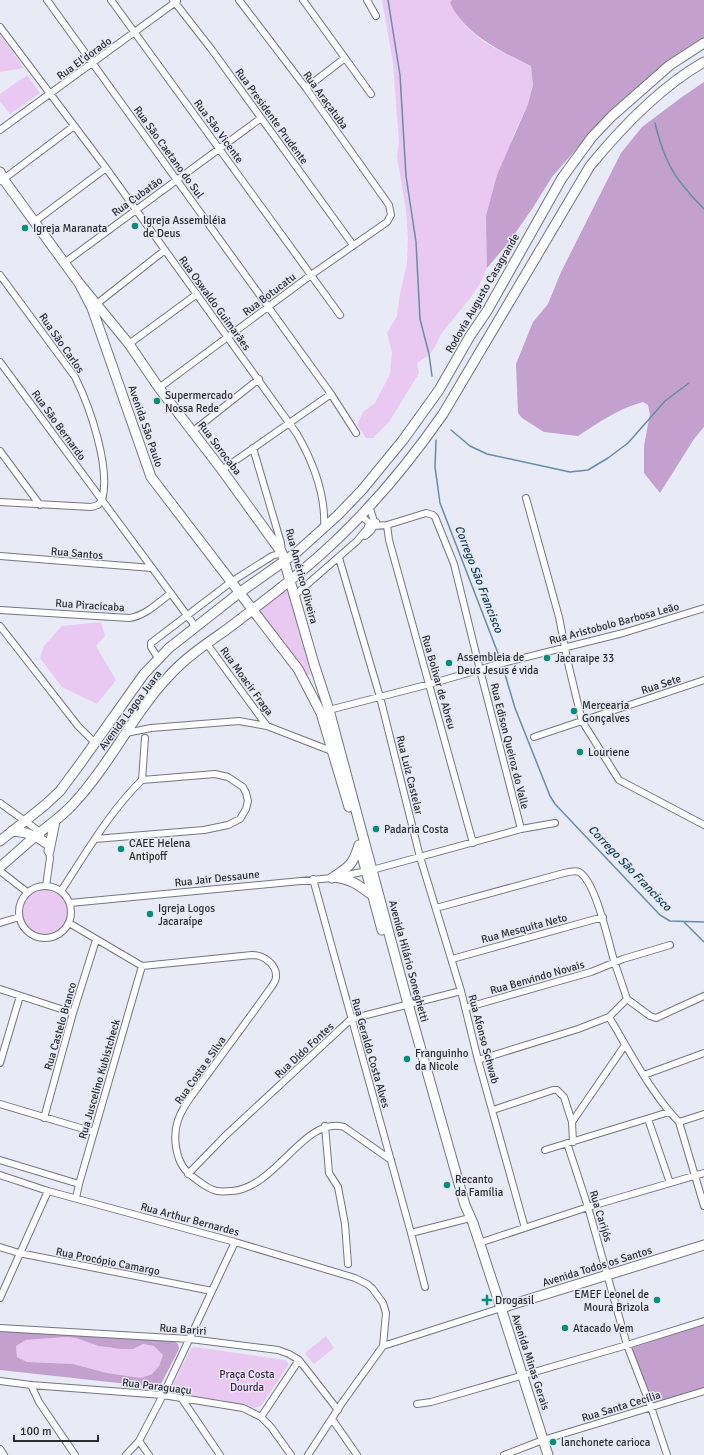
<svg xmlns="http://www.w3.org/2000/svg" width="704" height="1455" font-family="Signika,sans-serif">
  <rect width="100%" height="100%" fill="#e8eaf5"/>
  <path fill="#e9c9f2" d="M382 0H452L450 3C455 10 459 17 464 24 481 44 508 55 531 66L533 85 528 104 513 136 487 251V268L481 282 471 297 441 334 435 347 429 355 417 363 419 373 389 422 373 438H366L357 425 363 412 375 403 390 374 392 352 387 333 397 316 400 294 407 263 408 238 406 209 397 157 399 142 393 63Z
    M0 34 24 68 0 72Z
    M27 75 40 93 10 114 0 101V94Z
    M286 589 289 590 313 671 309 675H305L258 611Z
    M101 622 105 636 96 646 116 680 97 704 62 687 40 658 44 646 62 626Z
    M22 913a23 23 0 1 1 46 0a23 23 0 1 1-46 0Z
    M326 1336 334 1348 314 1364 305 1353Z
    M65 1337 76 1338 110 1348 133 1349 143 1344 155 1346 163 1355 159 1366 152 1374 141 1378 107 1373 73 1364 27 1362 17 1357 16 1346 26 1340Z
    M194 1347 285 1360 289 1364 261 1406 253 1408 235 1403 173 1394 171 1389 191 1348Z"/>
  <path fill="#c3a0cd" fill-rule="evenodd" d="M452 0H704V38L663 66 599 123 552 177 532 209 509 242 487 268 486 216 497 175 528 104 533 85 531 66C500 51 466 35 450 3Z
    M704 82V427L694 439 660 493 644 473V446L650 414 648 405 643 402C619 408 598 423 578 436L544 432 522 418 518 413 516 364 533 322 548 304 561 272 621 153 642 127 682 97Z
    M704 1324V1388L653 1404 631 1348Z
    M0 1330 174 1341 178 1344 179 1349 161 1384 155 1387 0 1370ZM65 1337 76 1338 99 1346 121 1349H133L143 1344 154 1346 163 1355 159 1366 152 1374 141 1378 107 1373 73 1364 27 1362 17 1357 16 1346 26 1340Z"/>
  <g fill="none" stroke-linecap="round" stroke-linejoin="round">
    <path stroke="#678da5" stroke-width="1.5" d="M388 0 400 75 406 176 416 242 420 319 429 354 432 376
      M655 123C660 144 667 166 681 183 688 192 696 201 704 209
      M451 430 470 446 487 454 570 472 588 470 608 458 628 443 665 401 689 383
      M436 440 435 467 440 503 501 661
      M502 664 515 708 550 796 555 804 660 915 670 921 704 922
      M684 922 704 942"/>
    <g stroke="#74767f" stroke-width="8">
      <path id="street" d="M47 0 331 394 356 433
        M111 0 340 315
        M173 0 212 50 353 245
        M303 0 371 94
        M367 0 376 16
        M0 27 106 168 297 434C313 462 326 495 324 528
        M306 88 345 58
        M0 130 177 1
        M1 181 74 126
        M34 222 106 168
        M64 263 261 118
        M0 275 75 377C90 407 111 468 102 500
        M94 306 165 250
        M129 344 197 294
        M0 362 195 626
        M159 388 311 275 387 222 391 215 389 205 306 88 239 0
        M192 432 259 379
        M0 451 40 505
        M222 470 331 394
        M526 498 559 617 568 663 582 721 619 780 704 825
        M0 502 91 507 98 505 102 500
        M369 506 374 521 376 522
        M360 515 373 526 387 525 426 513 433 515 435 517 454 564 480 670 521 829
        M387 525 389 540 473 843
        M365 536C370 532 375 528 374 521
        M0 556 152 568
        M339 558 380 697 420 857 461 991 478 1060 525 1228
        M295 595 357 541 367 529 369 524
        M0 610 129 618C145 616 158 603 171 593
        M0 626 78 726 95 743
        M207 644 267 726
        M158 658 151 647V643L231 582 272 556 282 553 281 543 253 448
        M325 711 430 684 495 665 623 633 704 608
        M126 733 151 728 239 721 267 726 334 752
        M534 737 704 680
        M0 803 36 829 41 835
        M95 839 204 830 228 825 240 819 246 809 248 801 246 793 243 787 228 777 215 774 142 780
        M0 871 27 892
        M313 879 411 1233 425 1287
        M19 912a26 26 0 1 1 52 0a26 26 0 1 1-52 0Z
        M46 886 50 858 48 848
        M61 891C86 853 110 811 142 780L145 738
        M70 903 332 878 372 870 521 829 555 823
        M436 908 564 873C568 872 575 870 579 872 596 881 609 945 615 964 619 975 623 987 627 999L609 1017 578 1029 478 1060
        M0 923 19 917
        M69 923 142 966 252 955C263 955 277 964 276 977 276 980 274 983 272 986 250 1017 227 1048 204 1079 195 1092 183 1105 178 1120 174 1132 175 1147 179 1159 184 1172 193 1177 204 1185 215 1192 219 1192 232 1191 276 1188 305 1115 344 1127L391 1160
        M452 959 603 917
        M0 989 73 1013
        M627 999 650 1016 656 1018 704 996
        M465 1008 591 972 623 959 670 945
        M609 1017C629 1050 652 1095 679 1122L704 1206
        M0 1063 20 996
        M644 1075 704 1053
        M0 1104 94 1132
        M493 1110 553 1090H557L564 1097 572 1122
        M44 1118 73 1013 96 940
        M648 1119 670 1183
        M679 1122 704 1114
        M325 1126 329 1173 338 1187 345 1224 348 1264
        M573 1142 572 1122 625 1045
        M567 1143 588 1207 627 1345 651 1407 667 1455
        M545 1150 669 1112
        M0 1160 79 1184
        M188 1174 225 1136 351 1019 461 991
        M0 1175 48 1191 235 1242 355 1278 367 1284 372 1288 383 1303 386 1313 383 1346 342 1403 308 1455
        M76 1198 79 1184 142 966
        M411 1233 470 1218
        M479 1243 588 1207 704 1173
        M0 1247 19 1253 212 1291
        M0 1298 48 1191
        M0 1328 190 1339 278 1350 289 1354 299 1360 338 1410
        M383 1346 501 1308
        M0 1381 31 1385 163 1395 243 1408 261 1417 271 1427 291 1455
        M31 1385 39 1402 75 1455
        M182 1399 220 1455
        M417 1404 431 1402 627 1345 704 1321
        M261 1417 299 1360
        M332 1419 357 1455
        M139 1441 149 1455
        M0 1449 4 1455
        M126 1455 139 1441 163 1395 235 1242
        M504 1455 543 1440 704 1391"/>
    </g>
    <g stroke="#74767f" stroke-width="11">
      <path id="secondary" d="M0 172 4 180 79 283 92 308 151 477 298 669 321 713 349 807
        M79 283 129 344 159 388 222 470 282 553 314 664 329 710 408 1004 465 1205 473 1223 501 1308 548 1455
        M12 831C26 832 35 835 46 843
        M0 841 45 805 60 791 80 764 144 674 169 648 239 593 297 552 338 515 362 490 403 440 439 390 470 336 487 311 562 178 592 137 612 116 670 65 704 43
        M49 851 55 821
        M361 852 382 930
        M0 867C13 856 26 844 39 833 52 823 65 814 75 802 111 763 133 714 169 676 185 658 206 644 226 630 252 610 279 590 304 569 357 525 404 470 443 414L590 166C622 127 660 87 704 62
        M335 877C353 880 358 885 372 895
        M332 878C349 867 353 865 359 845
        M501 1308 704 1245"/>
    </g>
    <use href="#street" stroke="#fff" stroke-width="6"/>
    <use href="#secondary" stroke="#fff" stroke-width="9"/>
  </g>
  <g fill="#078e76" stroke="#e8eaf5" stroke-width="1.5">
    <circle cx="135" cy="226" r="4"/>
    <circle cx="25" cy="228" r="4"/>
    <circle cx="157" cy="401" r="4"/>
    <circle cx="547" cy="658" r="4"/>
    <circle cx="449" cy="663" r="4"/>
    <circle cx="574" cy="711" r="4"/>
    <circle cx="580" cy="752" r="4"/>
    <circle cx="376" cy="829" r="4"/>
    <circle cx="121" cy="849" r="4"/>
    <circle cx="150" cy="914" r="4"/>
    <circle cx="407" cy="1059" r="4"/>
    <circle cx="447" cy="1185" r="4"/>
    <path d="M485 1294h4v4h4v4h-4v4h-4v-4h-4v-4h4z"/>
    <circle cx="657" cy="1300" r="4"/>
    <circle cx="565" cy="1328" r="4"/>
    <circle cx="553" cy="1442" r="4"/>
  </g>
  <g text-anchor="middle" stroke-width="3" stroke-linejoin="round" paint-order="stroke">
    <g font-size="11" fill="#2c2d31" stroke="#e8eaf5">
      <text transform="translate(84 58) rotate(-36)" y="4">Rua El'dorado</text>
      <text transform="translate(326 100) rotate(54)" y="4">Rua Araçatuba</text>
      <text transform="translate(272 116) rotate(54)" y="4">Rua Presidente Prudente</text>
      <text transform="translate(219 131) rotate(54)" y="4">Rua São Vicente</text>
      <text transform="translate(169 152) rotate(54)" y="4">Rua São Caetano do Sul</text>
      <text transform="translate(137 196) rotate(-36)" y="4">Rua Cubatão</text>
      <text transform="translate(482 293) rotate(-60)" y="4">Rodovia Augusto Casagrande</text>
      <text transform="translate(269 294) rotate(-37)" y="4">Rua Botucatu</text>
      <text transform="translate(215 303) rotate(54)" y="4">Rua Oswaldo Guimarães</text>
      <text transform="translate(62 343) rotate(55)" y="4">Rua São Carlos</text>
      <text transform="translate(59 425) rotate(54)" y="4">Rua São Bernardo</text>
      <text transform="translate(146 426) rotate(71)" y="4">Avenida São Paulo</text>
      <text transform="translate(220 448) rotate(53)" y="4">Rua Sorocaba</text>
      <text transform="translate(77 553) rotate(5)" y="4">Rua Santos</text>
      <text transform="translate(302 576) rotate(75)" y="4">Rua Américo Oliveira</text>
      <text transform="translate(90 605) rotate(4)" y="4">Rua Piracicaba</text>
      <text transform="translate(614 623) rotate(-15)" y="4">Rua Aristobolo Barbosa Leão</text>
      <text transform="translate(247 681) rotate(54)" y="4">Rua Moacir Fraga</text>
      <text transform="translate(439 682) rotate(74)" y="4">Rua Bolivar de Abreu</text>
      <text transform="translate(661 684) rotate(-18)" y="4">Rua Sete</text>
      <text transform="translate(130 710) rotate(-53)" y="4">Avenida Lagoa Juara</text>
      <text transform="translate(510 746) rotate(76)" y="4">Rua Edison Queiroz do Valle</text>
      <text transform="translate(410 775) rotate(76)" y="4">Rua Luiz Castelar</text>
      <text transform="translate(217 878) rotate(-6)" y="4">Rua Jair Dessaune</text>
      <text transform="translate(524 928) rotate(-15)" y="4">Rua Mesquita Neto</text>
      <text transform="translate(409 961) rotate(75)" y="4">Avenida Hilário Soneghetti</text>
      <text transform="translate(537 977) rotate(-16)" y="4">Rua Benvindo Novais</text>
      <text transform="translate(60 1026) rotate(-74)" y="4">Rua Castelo Branco</text>
      <text transform="translate(484 1039) rotate(75)" y="4">Rua Afonso Schwab</text>
      <text transform="translate(304 1050) rotate(-43)" y="4">Rua Dido Fontes</text>
      <text transform="translate(371 1053) rotate(74)" y="4">Rua Geraldo Costa Alves</text>
      <text transform="translate(200 1070) rotate(-55)" y="4">Rua Costa e Silva</text>
      <text transform="translate(99 1079) rotate(-74)" y="4">Rua Juscelino Kubistcheck</text>
      <text transform="translate(601 1216) rotate(73)" y="4">Rua Carijós</text>
      <text transform="translate(190 1219) rotate(15)" y="4">Rua Arthur Bernardes</text>
      <text transform="translate(108 1261) rotate(11)" y="4">Rua Procópio Camargo</text>
      <text transform="translate(597 1266) rotate(-17)" y="4">Avenida Todos os Santos</text>
      <text transform="translate(183 1329) rotate(4)" y="4">Rua Bariri</text>
      <text transform="translate(531 1362) rotate(72)" y="4">Avenida Minas Gerais</text>
      <text transform="translate(157 1386) rotate(7)" y="4">Rua Paraguaçu</text>
      <text transform="translate(621 1406) rotate(-17)" y="4">Rua Santa Cecília</text>
    </g>
    <g font-size="11" fill="#2c2d31" stroke="#e8eaf5" text-anchor="start">
      <text x="143" y="224">Igreja Assembléia<tspan x="143" dy="13">de Deus</tspan></text>
      <text x="33" y="232">Igreja Maranata</text>
      <text x="165" y="399">Supermercado<tspan x="165" dy="13">Nossa Rede</tspan></text>
      <text x="457" y="661">Assembleia de<tspan x="457" dy="13">Deus Jesus é vida</tspan></text>
      <text x="555" y="662">Jacaraipe 33</text>
      <text x="582" y="709">Mercearia<tspan x="582" dy="13">Gonçalves</tspan></text>
      <text x="588" y="756">Louriene</text>
      <text x="384" y="833">Padaria Costa</text>
      <text x="129" y="847">CAEE Helena<tspan x="129" dy="13">Antipoff</tspan></text>
      <text x="158" y="912">Igreja Logos<tspan x="158" dy="13">Jacaraípe</tspan></text>
      <text x="415" y="1057">Franguinho<tspan x="415" dy="13">da Nicole</tspan></text>
      <text x="455" y="1183">Recanto<tspan x="455" dy="13">da Família</tspan></text>
      <text x="649" y="1298" text-anchor="end">EMEF Leonel de<tspan x="649" dy="13">Moura Brizola</tspan></text>
      <text x="495" y="1304">Drogasil</text>
      <text x="573" y="1332">Atacado Vem</text>
      <text x="561" y="1446">lanchonete carioca</text>
    </g>
    <g font-size="11" fill="#481d53" stroke="#e8eaf5">
      <text x="247" y="1378">Praça Costa<tspan x="247" dy="13">Dourda</tspan></text>
    </g>
    <g font-size="12" font-style="italic" fill="#113c54" stroke="#e8eaf5">
      <text transform="translate(479 579) rotate(69)" y="4">Corrego São Francisco</text>
      <text transform="translate(630 868) rotate(46)" y="4">Corrego São Francisco</text>
    </g>
  </g>
  <path d="M14 1435v6h84v-6" fill="none" stroke="#2c2d31" stroke-width="2"/>
  <text x="20" y="1435" font-size="12" fill="#2c2d31" stroke="#e8eaf5" stroke-width="3" paint-order="stroke">100 m</text>
</svg>
